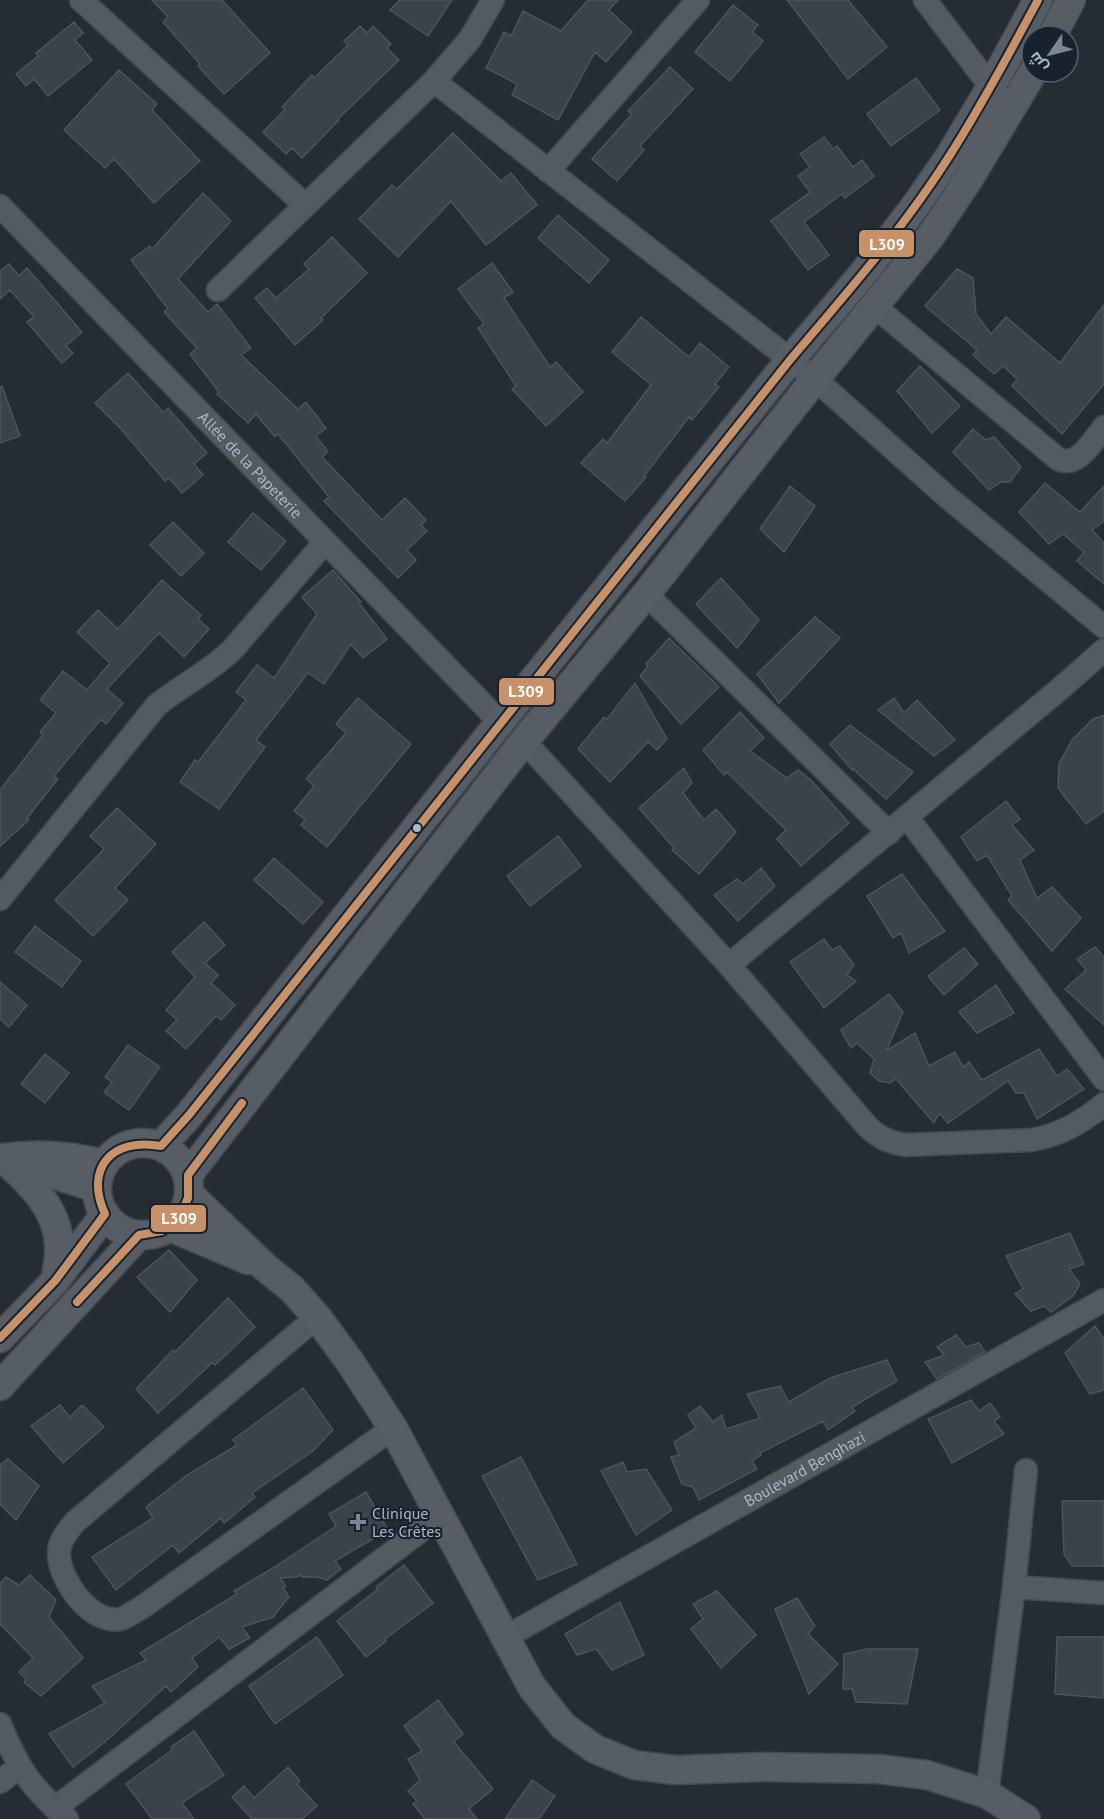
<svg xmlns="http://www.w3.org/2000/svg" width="1104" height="1819" font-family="'PT Sans',Cairo,sans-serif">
  <rect width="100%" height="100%" fill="#242c34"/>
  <path fill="#3c424a" stroke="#4b535c" stroke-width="1.5" d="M152 0H222L270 53 224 94 198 66 200 64 163 22 168 17Z
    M400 0H452L428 36 390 10Z
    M588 0H618L609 10 632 32 606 62 595 52 558 120 512 95 517 84 486 68 504 32 511 36 523 11 561 31Z
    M787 0H848L887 47 848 79Z
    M733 5 758 25 752 32 763 41 730 81 695 52Z
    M74 22 83 33 75 40 92 60 48 96 34 79 26 86 16 74 38 56 36 53Z
    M360 26 367 33 373 26 391 44 387 48 399 60 338 119 339 120 302 158 292 148 286 154 263 132 285 110 282 107 312 75 314 78 348 45 344 41Z
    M670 67 693 89 640 146 644 150 617 181 592 159 632 114 628 111Z
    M119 70 157 104 152 110 200 161 154 203 114 159 105 168 64 130Z
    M916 78 940 110 891 146 867 114Z
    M453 133 501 181 511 173 537 205 486 245 451 201 398 257 359 219 392 185 397 189Z
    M824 137 833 149 837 146 853 167 862 160 874 176 845 198 842 194 804 222 829 255 808 270 771 221 810 192 798 176 810 167 800 154Z
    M203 193 231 221 178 279 208 312 217 304 251 348 241 355 298 409 306 402 326 428 316 436 328 452 322 457 382 520 405 498 426 520 421 525 427 531 407 550 416 560 398 578 324 501 329 497 278 434 275 437 256 414 248 423 217 394 219 392 190 354 197 348 164 312 168 309 131 260 150 246 152 249Z
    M558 215 609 260 589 283 538 238Z
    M332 237 367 273 321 318 323 320 295 345 255 298 267 288 276 298 309 269 304 264Z
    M492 263 513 292 504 298 550 367 556 362 583 392 546 426 512 389 516 386 478 328 484 324 458 289Z
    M9 264 19 276 27 268 82 332 66 346 73 353 62 363 27 322 34 317 10 290 0 299V271Z
    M957 269 973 278 976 314 991 334 1006 317 1060 363 1104 305V384L1062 434 1012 386 1017 379 1003 366 994 374 973 355 977 350 925 306Z
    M641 317 689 357 700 343 729 367 715 384 719 387 692 420 689 417 644 476 646 477 625 501 581 463 603 439 607 443 651 385 612 352Z
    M920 366 960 406 932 433 897 391Z
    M128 373 163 412 168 408 207 453 194 464 203 475 182 493 169 478 165 481 121 429 95 403Z
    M2 386 20 436 0 443V387Z
    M973 429 986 440 994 437 1021 467 1010 482H1001L989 490 953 452Z
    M1045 483 1080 512 1104 486V521L1092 530 1104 543V584L1077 561 1084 552 1063 534 1049 544 1019 512Z
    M790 486 815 506 784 552 760 529Z
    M253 513 286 541 261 570 228 542Z
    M173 522 204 553 181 576 150 545Z
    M333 570 361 602 359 603 387 639 363 658 351 644 324 684 308 673 256 740 265 747 219 809 180 782 195 760 198 762 246 700 236 692 257 665 274 678 317 614 302 597Z
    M721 578 759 620 737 648 696 604Z
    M162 580 201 615 198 619 209 629 184 657 159 633 107 689 123 703 106 724 101 719 54 776 58 779 27 818 29 820 0 846V790L43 735 40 732 56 713 40 700 63 671 87 690 110 663 77 632 98 610 118 629Z
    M815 617 840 638 779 703 757 674Z
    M669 638 719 687 681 724 640 676 648 666 646 664Z
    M635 683 667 739 657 750 648 742 610 782 578 749 604 717 607 719Z
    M358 698 411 744 327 847 301 825 305 820 294 811 314 786 306 779 346 733 336 724Z
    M894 698 904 713 917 700 955 740 934 756 878 710Z
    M740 712 764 738 750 751 787 778 798 770 812 781 849 823 801 866 777 839 786 830 727 772 724 775 703 750Z
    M1104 715V811L1086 824 1058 788 1059 764 1072 740 1093 719Z
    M850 725 913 772 886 799 853 769 852 770 830 744Z
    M684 768 692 783 683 793 704 820 716 809 736 832 699 874 672 850 674 848 639 808Z
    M1006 801 1020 819 1012 825 1034 850 1020 860 1037 898 1052 887 1081 918 1052 951 1008 900 1012 896 987 855 977 861 961 837Z
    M117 808 156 844 115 888 128 900 93 936 55 900 104 849 90 836Z
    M558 836 581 866 530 906 507 876Z
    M274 858 323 902 303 924 254 880Z
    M761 868 775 886 738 921 714 895 737 879 743 884Z
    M902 874 945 931 909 953 901 933 893 938 867 896Z
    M204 922 225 945 205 963 218 975 211 983 235 1005 221 1020 216 1016 186 1049 166 1031 177 1020 166 1010 195 977 172 952Z
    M35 926 81 961 62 987 15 952Z
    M824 939 832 950 840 946 854 965 847 975 856 981 824 1008 790 962Z
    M1095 947 1104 957V1025L1065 989 1086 970 1077 959Z
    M964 948 978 964 944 995 928 976Z
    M0 982 27 1005 9 1027 0 1019Z
    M996 985 1014 1013 977 1033 959 1012Z
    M889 994 903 1012 887 1050 915 1033 929 1066 955 1052 963 1067 969 1062 982 1080 1039 1049 1057 1076 1067 1069 1084 1089 1037 1119 1024 1093H1016L1008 1081 948 1123 939 1113 934 1123 896 1079 890 1083 879 1081 870 1073 874 1059 857 1043 851 1048 841 1030Z
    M128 1045 160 1067 129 1110 104 1092 112 1082 105 1077Z
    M45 1054 69 1073 45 1103 21 1084Z
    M1070 1233 1084 1264 1069 1269 1080 1284 1073 1296 1051 1312 1044 1306 1031 1311 1015 1294 1023 1289 1006 1256Z
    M169 1250 197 1280 170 1312 137 1277Z
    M228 1298 255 1327 215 1365 212 1363 158 1413 136 1389 173 1350 175 1352Z
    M1095 1326 1104 1339V1390L1090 1394 1065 1353Z
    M956 1335 966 1347 979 1343 985 1352 937 1379 925 1362 944 1355 937 1347Z
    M887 1360 897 1381 852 1407 855 1411 828 1430 823 1421 760 1453 761 1455 752 1461 757 1469 699 1500 693 1487 682 1484 671 1457 679 1455 674 1442 696 1428 688 1415 700 1406 713 1422 722 1415 726 1429 760 1418 747 1394 780 1386 789 1402 830 1378Z
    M303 1388 333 1430 313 1451 252 1493 255 1497 224 1523 221 1518 179 1553 173 1545 116 1590 92 1557 153 1518 146 1507 187 1475 237 1445 233 1440Z
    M971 1400 979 1411 990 1403 1000 1417 994 1421 1004 1434 952 1463 928 1419Z
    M60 1405 70 1417 82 1405 104 1427 63 1463 31 1426Z
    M521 1457 577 1564 538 1580 482 1476Z
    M8 1459 39 1486 16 1520 0 1504V1465Z
    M623 1462 627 1472 646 1469 672 1510 636 1535 601 1471Z
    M366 1492 388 1530 335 1561 341 1569 327 1580 317 1577H302L300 1575 297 1577 280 1578 286 1586 283 1588 289 1597 273 1617 242 1627 250 1638 229 1649 219 1637 192 1658 198 1667 171 1692 166 1686 105 1742 73 1767 49 1734 105 1703 92 1686 146 1660 140 1653 237 1594 234 1591 273 1568 336 1526 329 1514Z
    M1062 1501H1104V1566H1072L1064 1554Z
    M404 1565 433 1603 385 1639 386 1641 366 1657 337 1621 378 1589 376 1587Z
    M30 1575 56 1600 49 1617 83 1658 41 1696 24 1682 26 1679 19 1672 33 1658 0 1624V1584L6 1577 19 1585Z
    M717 1591 756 1635 721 1668 691 1629 703 1619 693 1604Z
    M797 1598 815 1626 808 1634 838 1664 809 1694 775 1609Z
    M620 1602 644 1655 612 1670 596 1649 577 1655 565 1634Z
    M317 1637 343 1675 275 1724 249 1686Z
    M1057 1637H1104V1698L1055 1694Z
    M867 1649H918L907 1704 856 1702 852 1689H843L844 1654Z
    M438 1700 463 1734 454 1742 493 1789 469 1809 477 1819H425L413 1804 417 1801 408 1791 420 1780 408 1759 422 1751 404 1726Z
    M194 1731 224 1775 182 1803 194 1819H152L126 1784 172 1750 171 1747Z
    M288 1767 300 1781 297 1784 317 1806 302 1819H252L232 1797 244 1786 254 1798Z
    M532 1780 555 1796 539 1819H505Z"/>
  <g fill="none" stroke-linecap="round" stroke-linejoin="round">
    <g stroke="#42484e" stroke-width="25">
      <g id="minor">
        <path d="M81 0 305 205"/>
        <path d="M925 0 991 87"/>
        <path d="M434 81 815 379 945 495 1104 627"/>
        <path d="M548 171 698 0"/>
        <path id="s1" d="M0 206 500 722"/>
        <path d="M218 290 434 81 470 39 493 0"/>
        <path d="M874 306 1058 459C1078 469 1093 440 1104 427"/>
        <path d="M646 594 889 833"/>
        <path d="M524 741 729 965 867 1126C879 1138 889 1142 905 1145L1031 1140C1058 1136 1084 1121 1104 1104"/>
        <path d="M907 817 1104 1079"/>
        <path d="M0 899 157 705C182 685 211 671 233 649L325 542"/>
        <path d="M729 965 1061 688 1104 650"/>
        <path d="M317 1317 75 1522C67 1532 58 1542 59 1555 60 1581 91 1625 121 1619 127 1617 135 1611 141 1608L393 1428"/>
        <path d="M1014 1587 1104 1593"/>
        <path id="s2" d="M504 1638 1104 1300"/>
        <path d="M0 1724C18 1769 31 1787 67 1819"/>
        <path d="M0 1782 19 1767"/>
        <path d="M987 1794 1014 1587 1026 1470"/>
        <path d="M55 1808 440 1516"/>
      </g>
    </g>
    <g stroke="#414850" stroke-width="31">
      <path id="major" d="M1052 36 1071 0
        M97 1189a46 46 0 1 1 92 0a46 46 0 1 1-92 0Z
        M161 1146 189 1115 500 722 790 360 862 275 913 209 950 156 991 87 1038 0
        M3 1158C29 1182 59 1209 59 1247 60 1258 57 1270 55 1281
        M3 1158C38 1153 69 1155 104 1164
        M13 1162 97 1188
        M188 1175 524 741 646 594 815 379 930 237 970 177 1033 72
        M189 1194 266 1268 292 1289 317 1317 350 1362 393 1428 532 1687 563 1726 595 1749 634 1765 675 1770 762 1767 878 1769 927 1775 987 1794 1026 1819
        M170 1227 248 1260
        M0 1338 55 1281 105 1214
        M0 1386 139 1235"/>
    </g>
    <use href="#minor" stroke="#545a62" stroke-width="22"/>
    <use href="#major" stroke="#565d64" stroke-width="28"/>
    <g stroke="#17222e" stroke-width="12">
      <path id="bus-1" d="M77 1302 139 1235 162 1231 179 1218 188 1198V1175L242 1103
        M0 1338 55 1281 105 1214C84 1168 112 1137 161 1146L189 1115 790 360C846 294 904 228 950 155 982 105 1010 52 1038 0"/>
    </g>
    <use href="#bus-1" stroke="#c7916a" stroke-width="8"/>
  </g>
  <circle fill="#acb7c7" stroke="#17222e" stroke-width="2" cx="417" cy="828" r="5"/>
  <path fill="#7c8694" stroke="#17222e" stroke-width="2" d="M355 1513h6v6h6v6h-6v6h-6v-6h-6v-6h6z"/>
  <g text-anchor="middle" stroke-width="4.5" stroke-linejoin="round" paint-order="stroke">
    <g font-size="16" fill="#acb7c7" stroke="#17222e">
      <text dy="6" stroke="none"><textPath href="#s1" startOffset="360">Allée de la Papeterie</textPath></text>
      <text dy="6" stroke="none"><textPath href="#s2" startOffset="345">Boulevard Benghazi</textPath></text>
    </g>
    <g font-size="16" fill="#acb7c7" stroke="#17222e" text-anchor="start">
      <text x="372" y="1519">Clinique<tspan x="372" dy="18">Les Crêtes</tspan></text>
    </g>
  </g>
  <g stroke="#17222e" stroke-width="2">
    <rect x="858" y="229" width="57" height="29" rx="6" fill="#c7916a"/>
    <rect x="498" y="677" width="57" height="29" rx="6" fill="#c7916a"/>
    <rect x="150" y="1204" width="57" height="29" rx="6" fill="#c7916a"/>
  </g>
  <g font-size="16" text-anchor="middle" font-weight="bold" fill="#fff">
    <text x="887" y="250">L309</text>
    <text x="526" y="697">L309</text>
    <text x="179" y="1224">L309</text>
  </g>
  <g transform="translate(1050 54) rotate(235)"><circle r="28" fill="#17222e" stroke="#535e6b" stroke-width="1.5"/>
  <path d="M0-4.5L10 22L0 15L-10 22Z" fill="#7c8694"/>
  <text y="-9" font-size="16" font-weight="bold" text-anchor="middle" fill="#acb7c7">ش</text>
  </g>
</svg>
